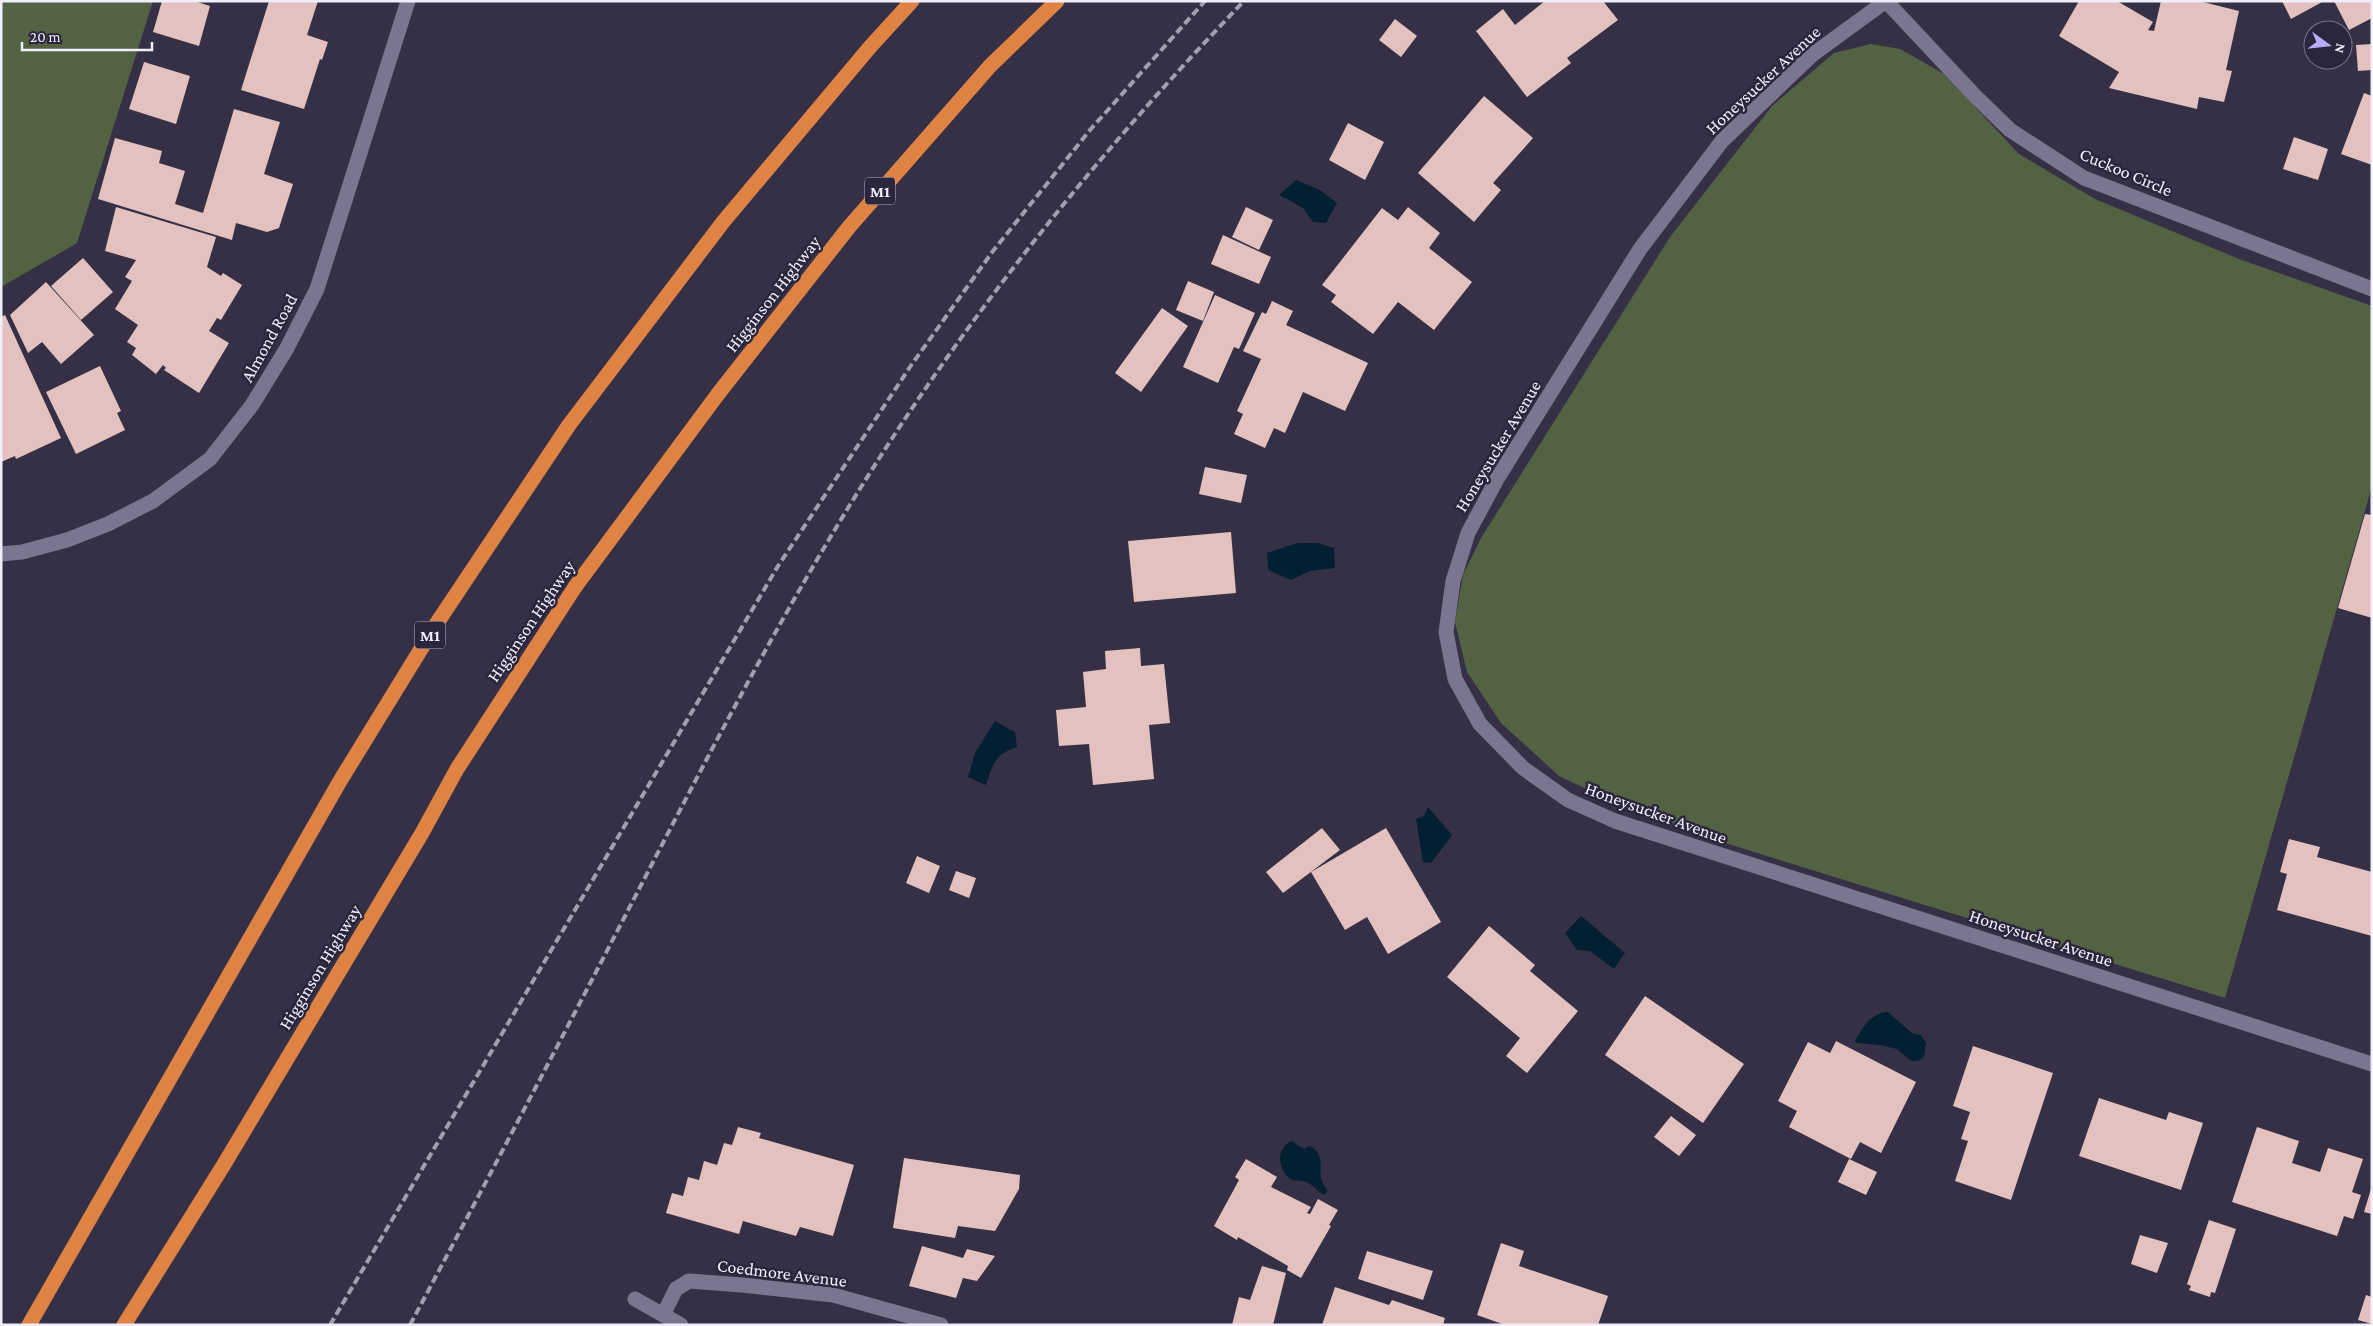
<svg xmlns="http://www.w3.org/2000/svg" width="2373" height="1326" font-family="'Crimson Pro',serif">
  <rect width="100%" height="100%" fill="#353046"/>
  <path fill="#546244" d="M1 1H153L77 243 1 287Z
    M1871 44 1900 49 1944 74 2019 154 2095 199 2239 259 2372 306V486L2225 998 1654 821 1559 776 1501 723 1467 672 1455 622 1463 575 1481 538 1670 237 1772 106 1834 53Z"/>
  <path fill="#022031" d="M1296 180 1320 190 1337 203 1326 223 1313 222 1303 208 1279 195Z
    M1297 543H1318L1334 548 1335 568 1310 571 1291 580 1268 570 1267 553Z
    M995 721 1015 732 1017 747C995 754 993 764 986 785L968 777 975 753Z
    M1428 807 1452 835 1431 863 1423 862 1416 819 1424 816Z
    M1581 916 1625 953 1614 969 1590 951 1577 950 1565 933Z
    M1888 1012 1912 1033 1921 1035 1926 1043 1924 1057 1918 1061H1911L1897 1049 1880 1045 1857 1043 1855 1041C1863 1027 1871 1013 1888 1012Z
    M1291 1141 1304 1149 1309 1146C1325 1153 1319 1166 1321 1179 1322 1183 1325 1187 1327 1190L1326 1194H1322C1317 1190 1310 1182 1303 1181 1297 1180 1293 1182 1288 1177 1277 1165 1277 1149 1291 1141Z"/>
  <path fill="#e3c1bf" d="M162 1H194L210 6 199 46 153 32Z
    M269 1H318L307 35 328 42 322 60 320 59 304 109 241 90Z
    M1545 1H1603L1618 20 1567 58 1571 63 1527 97 1476 31 1503 9 1515 25Z
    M2079 1H2117L2153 22 2148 30 2154 31 2161 1H2199L2239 11 2226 70 2232 71 2224 102 2199 97 2197 109 2109 88 2119 72 2059 36Z
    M2282 1H2324L2291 19Z
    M2334 1H2372V18L2349 30Z
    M1395 19 1417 36 1401 57 1379 40Z
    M2372 44V70L2358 71 2356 45Z
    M144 62 190 76 176 124 129 109Z
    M2364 93 2372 96V165L2341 154Z
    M1484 96 1533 138 1493 183 1501 190 1474 222 1418 173Z
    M234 109 280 122 264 174 293 184 279 228 267 232 236 223 232 240 98 199 115 138 162 151 159 163 185 171 175 204 203 213Z
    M1348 123 1384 142 1365 180 1329 160Z
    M2294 137 2328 149 2318 180 2283 169Z
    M116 207 216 237 207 267 221 276 223 273 242 285 221 320 217 318 209 331 229 343 199 393 164 370 166 368 163 365 156 374 132 355 136 348 127 342 138 325 115 309 132 281 125 277 136 260 105 251Z
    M1246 207 1273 220 1259 250 1232 237Z
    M1408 207 1440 233 1429 248 1472 282 1434 330 1398 302 1373 334 1331 302 1336 295 1322 285 1382 208 1398 220Z
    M1223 235 1271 257 1259 284 1211 264Z
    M83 258 113 292 81 320 51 286Z
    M1188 281 1214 292 1203 321 1176 310Z
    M46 282 94 335 61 364 42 342 28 353 10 315Z
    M1215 295 1255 313 1239 349 1234 347 1218 383 1183 367Z
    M1272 301 1293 311 1286 325 1368 363 1345 411 1303 392 1285 433 1274 428 1265 448 1234 434 1243 414 1237 411 1261 359 1243 351 1262 312 1266 314Z
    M1162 308 1188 326 1141 392 1115 373Z
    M5 315 61 438 16 459 15 456 1 462V317Z
    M100 366 121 411 117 413 125 430 76 454 46 392Z
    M1205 467 1247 475 1241 503 1199 494Z
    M2365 514 2372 515V618L2338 608Z
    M1231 532 1236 593 1134 602 1128 541Z
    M1140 648 1141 666 1164 664 1170 723 1149 725 1154 779 1093 785 1089 744 1059 746 1056 710 1086 707 1083 672 1106 669 1105 651Z
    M1322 828 1340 850 1283 893 1266 872Z
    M1386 828 1441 922 1388 954 1367 917 1345 930 1311 872Z
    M2289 839 2320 847 2317 857 2372 872V936L2277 910 2287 874 2280 872Z
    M917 856 940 866 929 893 906 883Z
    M956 871 976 878 969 898 949 890Z
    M1489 926 1535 965 1530 971 1578 1011 1527 1073 1506 1056 1520 1038 1447 977Z
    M1645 996 1744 1064 1703 1123 1605 1055Z
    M1836 1041 1916 1082 1881 1153 1860 1142 1851 1159 1789 1127 1797 1111 1778 1101 1808 1042 1830 1053Z
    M1973 1046 2053 1073 2011 1200 1955 1181 1968 1141 1961 1139 1970 1112 1953 1106Z
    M2099 1098 2166 1120 2169 1112 2203 1123 2181 1190 2079 1156Z
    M1671 1116 1696 1135 1679 1156 1654 1137Z
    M738 1127 761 1133 759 1138 854 1165 833 1236 800 1227 796 1236 743 1221 739 1234 666 1213 672 1193 683 1196 688 1177 699 1180 704 1161 717 1165 724 1143 732 1145Z
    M2257 1127 2299 1141 2292 1163 2320 1172 2328 1148 2363 1159 2352 1192 2361 1195 2353 1219 2344 1216 2337 1236 2232 1202Z
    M904 1158 1020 1175 1019 1189 995 1231 958 1226 955 1238 893 1228Z
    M1246 1159 1277 1177 1271 1187 1311 1207 1307 1213 1310 1214 1318 1199 1338 1210 1329 1225 1331 1226 1301 1278 1287 1270 1288 1266 1238 1237 1237 1240 1214 1226 1239 1180 1235 1177Z
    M1849 1159 1877 1172 1866 1195 1838 1182Z
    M2371 1189H2372V1214L2364 1212Z
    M2209 1220 2236 1229 2215 1293 2211 1292 2210 1297 2189 1290 2191 1286 2187 1284Z
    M2140 1235 2168 1243 2157 1273 2131 1264Z
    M1501 1243 1524 1251 1519 1266 1608 1296 1598 1325H1505L1477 1315Z
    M922 1246 963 1258 967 1249 995 1256 977 1281 963 1278 956 1298 909 1286Z
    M1367 1251 1433 1271 1423 1300 1358 1279Z
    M1262 1266 1286 1273 1273 1325H1232L1239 1297 1250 1300Z
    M1335 1287 1389 1305 1392 1300 1445 1318 1443 1325H1322Z
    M2366 1295 2372 1297V1324L2358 1320Z"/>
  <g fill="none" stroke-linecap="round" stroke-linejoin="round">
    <path stroke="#7b758f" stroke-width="15" d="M1886 1 1812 55 1722 141 1640 249 1497 479 1468 533 1453 581 1446 632 1455 679 1480 724 1523 768 1568 800 1615 821 2372 1064
      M1886 1 1975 96 2010 130 2084 178 2372 289
      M1 554 22 552 67 540 108 524 153 501 210 459 252 405 287 348 317 289 408 1
      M635 1299 681 1325
      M663 1315 676 1289 689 1281 742 1285 833 1295 941 1325"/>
    <path stroke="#df8344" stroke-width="15" d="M29 1325 340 781 437 623 569 425 723 222 870 47 912 1
      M124 1325 223 1166 422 833 457 769 575 587 718 394 849 227 990 66 1057 1"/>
    <path stroke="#a29eaf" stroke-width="4" stroke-dasharray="8 4" stroke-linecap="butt" d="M330 1325 778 566 912 364 993 251 1090 130 1205 1
      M410 1325C482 1190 553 1055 623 920 708 756 792 591 893 437 995 281 1115 135 1244 1"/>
  </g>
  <g text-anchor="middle" stroke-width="5" stroke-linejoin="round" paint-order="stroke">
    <g fill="#2b263b" stroke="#b6b2c2" stroke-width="1">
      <rect x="865" y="177.5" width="30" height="27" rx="4"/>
      <rect x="415" y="621.5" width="30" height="27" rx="4"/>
    </g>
    <g font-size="16" font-weight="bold" fill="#f1eefc">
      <text x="880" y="197">M1</text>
      <text x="430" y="641">M1</text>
    </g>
    <g font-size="18" fill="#f1eefc" stroke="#2b263b">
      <text transform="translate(1763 80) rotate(-43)" y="6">Honeysucker Avenue</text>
      <text transform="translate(2126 172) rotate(23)" y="6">Cuckoo Circle</text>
      <text transform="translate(773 294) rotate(-52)" y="6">Higginson Highway</text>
      <text transform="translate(269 338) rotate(-61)" y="6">Almond Road</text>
      <text transform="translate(1498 446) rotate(-59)" y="6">Honeysucker Avenue</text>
      <text transform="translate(531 621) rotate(-56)" y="6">Higginson Highway</text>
      <text transform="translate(1656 813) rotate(20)" y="6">Honeysucker Avenue</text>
      <text transform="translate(2041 938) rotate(18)" y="6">Honeysucker Avenue</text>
      <text transform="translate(320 967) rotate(-59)" y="6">Higginson Highway</text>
      <text transform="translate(782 1273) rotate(7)" y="6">Coedmore Avenue</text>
    </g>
  </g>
  <rect width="2373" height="1326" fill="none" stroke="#f1eefc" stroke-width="5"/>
  <g transform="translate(2328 45) rotate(105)"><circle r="24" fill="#2b263b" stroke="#7a7688"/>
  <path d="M0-4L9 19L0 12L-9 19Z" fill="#b8abf7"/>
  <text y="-8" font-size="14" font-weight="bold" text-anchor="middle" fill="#f1eefc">N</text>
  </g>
  <path d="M22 42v8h130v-8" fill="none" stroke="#f1eefc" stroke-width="2.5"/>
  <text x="30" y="42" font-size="15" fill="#f1eefc" stroke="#2b263b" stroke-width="4" paint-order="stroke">20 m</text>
</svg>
